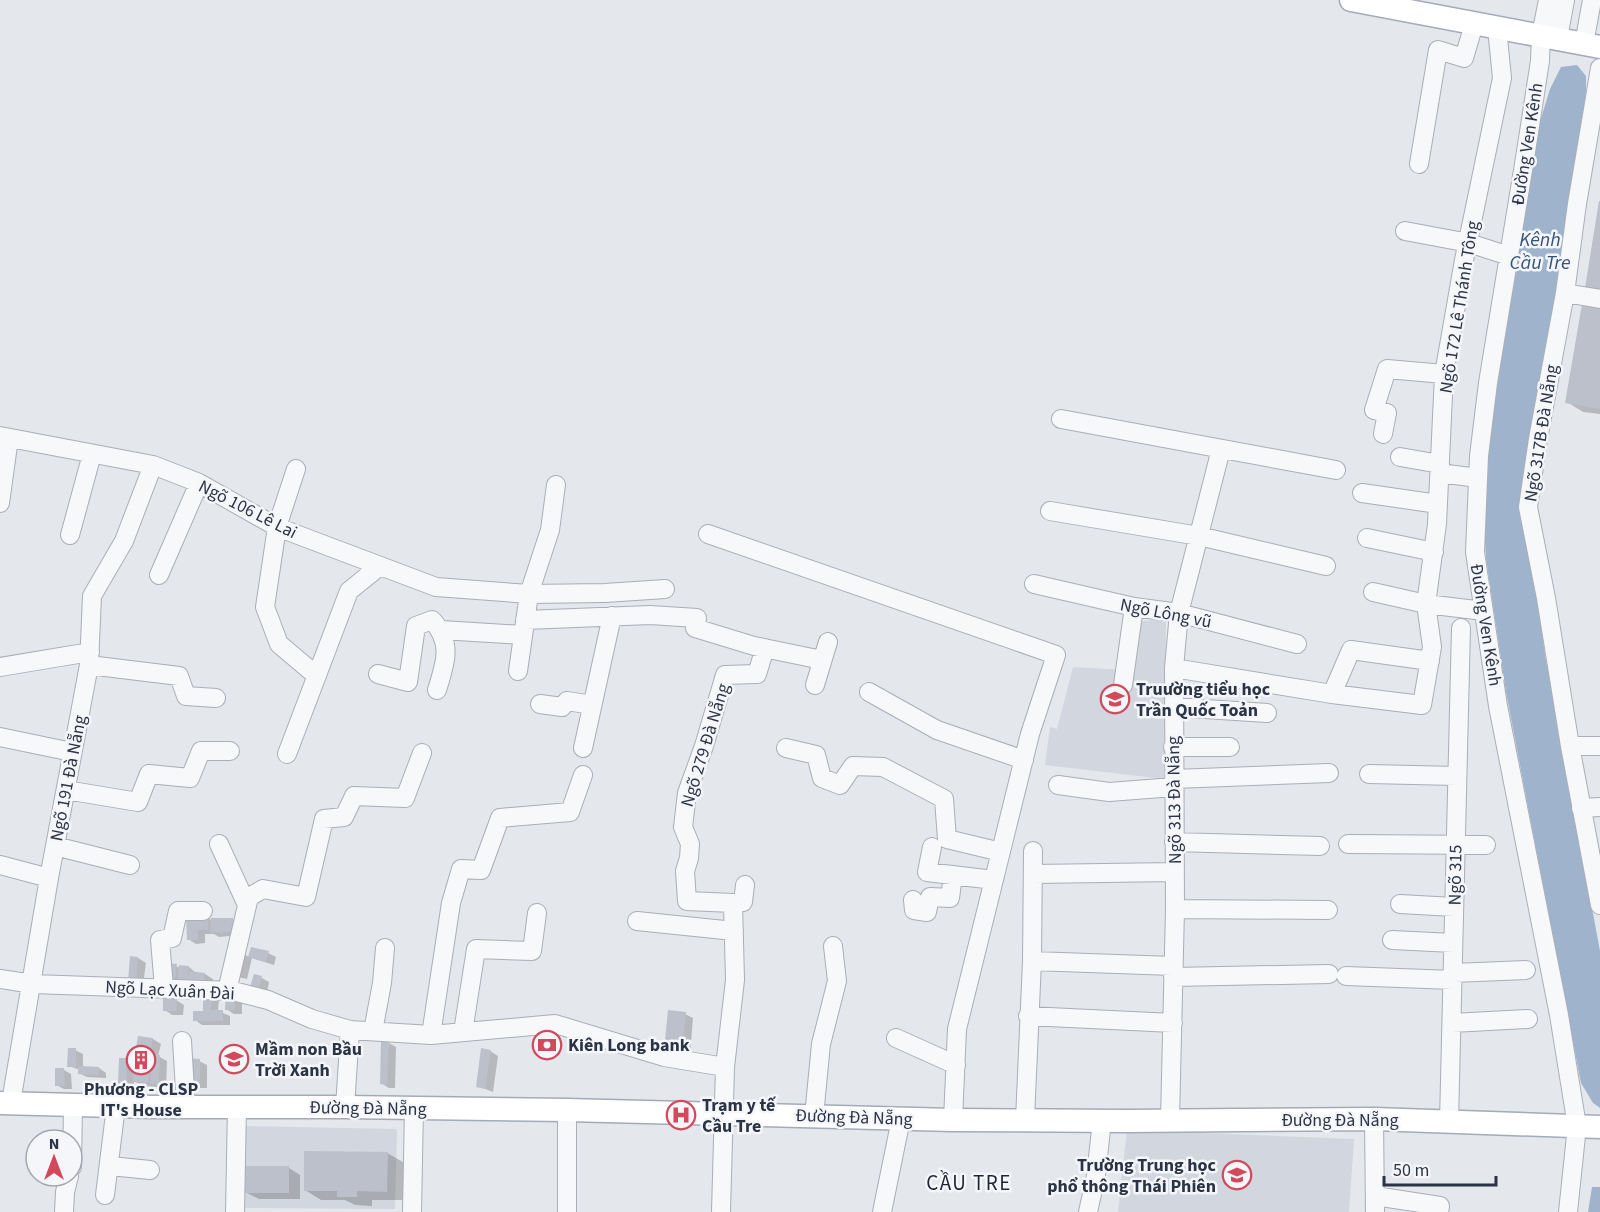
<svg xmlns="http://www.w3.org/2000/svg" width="1600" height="1212" font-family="'Source Sans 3',sans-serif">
  <rect width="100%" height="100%" fill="#e4e7ec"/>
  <path fill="#d2d6de" d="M1166 619 1164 779 1045 765 1050 727 1057 729 1073 667 1123 670 1131 622Z
    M243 1126 397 1129 395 1209 241 1208Z
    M1127 1130 1354 1139 1349 1212H1118Z"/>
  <path fill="#9fb4cc" d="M1577 65 1586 76V92L1571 210 1524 491 1545 655 1600 951V1108L1593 1103 1581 1083 1506 692 1486 558 1484 529 1490 421 1534 141 1550 89 1561 67Z
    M1592 1187H1600V1212H1588Z"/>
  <path fill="#0003" d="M1600 308V414L1583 412 1567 402Z
    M207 917 211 920H233L241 924V935L219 937 214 934H205V943L196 944 188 939Z
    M268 953 276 957 274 965 252 958 247 979 237 977 244 954 249 957Z
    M132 958H138L146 963 143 985H137Z
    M176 966 180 968 189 967 196 973 205 974 213 979 211 994 219 999 218 1011 230 1016V1025H202L195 1020 204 1013 205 992 165 978Z
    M262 978 269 982 267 993 252 987Z
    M227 993 242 998V1014H234L226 1009Z
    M176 1000 184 1005 183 1015H172L165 1010Z
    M685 1014 693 1018 690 1056 673 1054Z
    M139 1038 153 1039 161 1044 158 1056 167 1061 166 1088 143 1086 134 1081V1087H127L120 1083 126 1059 135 1065Z
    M389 1043 396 1047 395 1088H389L381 1083Z
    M75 1050 83 1054V1068H99L106 1073V1078L87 1077 79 1073 80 1070 69 1066Z
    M490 1051 498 1056 493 1092 478 1086Z
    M199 1061 207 1065V1088H195L187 1083Z
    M64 1070 71 1074 72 1089H64L56 1085Z
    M387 1153 403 1162V1200H372V1206L355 1205 345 1200H321L305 1190Z
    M289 1168 300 1175V1199H259L247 1193Z"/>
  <path fill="#bbc0ca" d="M1599 201H1600V290L1585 288Z
    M1582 304 1600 307V409L1565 403Z
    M186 915 208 916V930H198V940H187Z
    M211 918H233L234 932 210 933Z
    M251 947 269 951 266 962 248 957Z
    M130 956 138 957 136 982 128 981Z
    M166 963 177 964 175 980 164 979Z
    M179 965 189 966 187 984 189 971 205 973 203 989 177 986Z
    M254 974 262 976 259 989 250 987Z
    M226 991 235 992V1010H225Z
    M203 993H212L211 1010H223V1021H193V1011H203Z
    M163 998 177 999 176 1011H163Z
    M668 1010 686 1012 682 1053 664 1050Z
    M138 1036 153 1038 148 1062 149 1083 133 1082 134 1059Z
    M381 1041H389L387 1085 380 1084Z
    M68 1048H76V1067H67Z
    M481 1048 491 1050 485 1089 476 1087Z
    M152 1055H160L159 1085 150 1084Z
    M119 1058H126L127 1084H118Z
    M186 1058 200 1059V1085L185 1084Z
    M82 1066 99 1067V1075L78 1074V1067Z
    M55 1068H64L65 1086H55Z
    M304 1151 388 1152 387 1192 357 1191V1197H337V1191H304Z
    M245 1166H289V1193H245Z"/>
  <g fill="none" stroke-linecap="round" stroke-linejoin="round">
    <g stroke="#a9aeb7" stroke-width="20">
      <path id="minor" d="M1548 0 1541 35 1540 61 1525 158 1488 383 1479 456 1475 552 1498 706 1559 1015 1577 1126 1568 1212
        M1558 38 1565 0
        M1584 44 1592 0
        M1600 68 1577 204 1565 293 1538 439 1528 507 1546 598 1570 746 1600 905
        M1419 164 1438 50 1464 58 1474 24
        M1405 231 1469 243 1509 256
        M1565 293 1600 299
        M1061 419 1336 470
        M1383 434 1387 413 1374 410 1387 369 1444 374
        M0 436 153 465 199 483 277 527 436 587 529 594 605 593 665 589
        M1400 457 1440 464
        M296 469 277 527 265 607 279 644 317 676
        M1440 473 1478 478
        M1362 493 1438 504
        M0 503 9 438
        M1050 511 1199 536 1326 566
        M708 534 1056 655 1030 734 957 1029 953 1120
        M70 535 92 454
        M1367 538 1434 552
        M159 575 199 483
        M1034 584 1134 607 1179 613 1297 644
        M1373 592 1426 604 1484 611
        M525 620 650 615 697 618 695 628 754 646 822 660
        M433 621C453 644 445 664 437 690
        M441 630 523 635
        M89 665 179 676 186 696 216 698
        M0 667 90 652
        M1174 668 1332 694 1422 705 1432 647 1426 604 1437 524 1444 374 1464 260 1502 78 1497 28
        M518 671 529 594 550 530 556 485
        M378 674 408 682 416 626 432 620
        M815 685 828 642
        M1123 685 1134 607
        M869 692 937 730 1024 760
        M1332 694 1351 650 1430 661
        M540 704 562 707 567 701 592 705
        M1174 707 1267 713
        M0 737 72 752
        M1570 746H1600
        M1173 747H1230
        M583 748 612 616
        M786 748 816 755 822 778 840 785 853 766 883 767 944 799 947 839 1001 852
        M287 754 349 591 380 566
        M1369 774 1457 776
        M1174 779 1329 773
        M1058 785 1109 792 1174 787
        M66 790 138 802 149 774 190 778 201 751H230
        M1581 808 1600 807
        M1174 842 1320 846
        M219 844 247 905
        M1348 844 1486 845
        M55 846 130 865
        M932 847 927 872 994 880
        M0 865 49 878
        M1033 874 1175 872
        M913 900 914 910 927 912 930 897 950 898 953 875
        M733 903 743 902 745 885
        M1400 904 1454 907
        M1175 909 1328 910
        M637 921 734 931
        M1392 940 1453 943
        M1032 961 1173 966
        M1453 973 1526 970
        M1346 976 1453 980
        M1173 977 1329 974
        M0 979 33 984 233 991 268 1000 312 1019 350 1030 431 1035 555 1024 664 1057 725 1067
        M164 988 160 940 172 938 178 911H203
        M227 991 249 897 263 889 306 897 324 819 344 817 354 796 405 798 422 753
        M1028 1016 1173 1023
        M1452 1023 1528 1019
        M363 1031H373L382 983 385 948
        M463 1032 476 949 532 951 537 913
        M431 1035 451 903 461 869 481 870 500 818 570 812 583 775
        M896 1038 956 1065
        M182 1041 186 1107
        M11 1102 49 878 89 665 92 596 124 541 153 465
        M345 1107 350 1030
        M814 1116 821 1044 837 981 833 946
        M1374 1119 1375 1212
        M1025 1120 1032 961 1033 851
        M1170 1120 1175 909 1174 668 1179 613 1221 449
        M1449 1122 1461 628
        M110 1166 150 1170
        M72 1167 73 1105
        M105 1195 116 1106
        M1375 1196 1440 1206 1439 1212
        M64 1212 65 1192 69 1176
        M235 1212 237 1107
        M412 1212 414 1108
        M567 1212V1110
        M721 1212 725 1067 735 980 733 903 687 901 685 871 689 858 690 844 683 827 687 793 704 746 725 675 757 674 765 648
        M882 1212 901 1119
        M1088 1212 1096 1176 1102 1120"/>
    </g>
    <g stroke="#a3abb8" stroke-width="25">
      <path id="major" d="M1351 0 1600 47
        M0 1103 152 1107H345L567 1110 953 1120 1126 1121 1374 1119 1600 1127"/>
    </g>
    <use href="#minor" stroke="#f7f8fa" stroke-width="18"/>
    <use href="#major" stroke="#fff" stroke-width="22"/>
  </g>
  <defs>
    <g id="school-ring" transform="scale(1.5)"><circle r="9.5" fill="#f4f6f9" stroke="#d1495b" stroke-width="1.5"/><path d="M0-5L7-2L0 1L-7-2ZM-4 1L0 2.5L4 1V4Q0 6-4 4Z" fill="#d1495b"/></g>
    <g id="bank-ring" transform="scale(1.5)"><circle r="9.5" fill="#f4f6f9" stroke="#d1495b" stroke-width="1.5"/><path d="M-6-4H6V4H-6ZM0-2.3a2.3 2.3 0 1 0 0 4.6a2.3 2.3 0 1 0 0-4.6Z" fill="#d1495b"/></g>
    <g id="building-ring" transform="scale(1.5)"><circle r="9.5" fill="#f4f6f9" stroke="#d1495b" stroke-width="1.5"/><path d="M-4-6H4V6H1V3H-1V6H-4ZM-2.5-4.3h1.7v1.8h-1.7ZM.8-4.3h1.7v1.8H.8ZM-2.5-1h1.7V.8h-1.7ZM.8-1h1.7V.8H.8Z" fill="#d1495b"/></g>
    <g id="hospital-ring" transform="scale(1.5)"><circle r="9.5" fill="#f4f6f9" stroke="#d1495b" stroke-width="1.5"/><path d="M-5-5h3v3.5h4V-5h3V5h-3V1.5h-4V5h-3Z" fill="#d1495b"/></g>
  </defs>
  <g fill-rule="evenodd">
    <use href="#school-ring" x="1115" y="699"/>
    <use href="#bank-ring" x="547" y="1045"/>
    <use href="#school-ring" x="234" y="1059"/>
    <use href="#building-ring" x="141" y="1060"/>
    <use href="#hospital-ring" x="681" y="1115"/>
    <use href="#school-ring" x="1237" y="1175"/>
  </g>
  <g text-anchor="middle" stroke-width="5" stroke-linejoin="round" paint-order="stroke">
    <g font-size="18" fill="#2b3445" stroke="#f4f6f9">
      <text transform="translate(1527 144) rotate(-81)" y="6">Đường Ven Kênh</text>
      <text transform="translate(1459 307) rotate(-81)" y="6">Ngõ 172 Lê Thánh Tông</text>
      <text transform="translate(1541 433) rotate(-81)" y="6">Ngõ 317B Đà Nẵng</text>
      <text transform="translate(248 509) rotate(27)" y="6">Ngõ 106 Lê Lai</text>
      <text transform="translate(1166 613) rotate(11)" y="6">Ngõ Lông vũ</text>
      <text transform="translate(1486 625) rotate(81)" y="6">Đường Ven Kênh</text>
      <text transform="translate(705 745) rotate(-73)" y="6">Ngõ 279 Đà Nẵng</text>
      <text transform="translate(68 778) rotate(-79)" y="6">Ngõ 191 Đà Nẵng</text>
      <text transform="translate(1174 800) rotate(-91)" y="6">Ngõ 313 Đà Nẵng</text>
      <text transform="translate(1455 875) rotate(-89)" y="6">Ngõ 315</text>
      <text transform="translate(170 990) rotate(3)" y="6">Ngõ Lạc Xuân Đài</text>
      <text transform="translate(368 1108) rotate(1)" y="6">Đường Đà Nẵng</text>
      <text transform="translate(854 1117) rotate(2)" y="6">Đường Đà Nẵng</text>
      <text x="1340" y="1126">Đường Đà Nẵng</text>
    </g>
    <g font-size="18" font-weight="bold" fill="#2b3445" stroke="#f4f6f9" text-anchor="start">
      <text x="1136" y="695">Truường tiểu học<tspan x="1136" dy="21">Trần Quốc Toản</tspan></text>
      <text x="568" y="1051">Kiên Long bank</text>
      <text x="255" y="1055">Mầm non Bầu<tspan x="255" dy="21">Trời Xanh</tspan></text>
      <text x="141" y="1095" text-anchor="middle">Phương - CLSP<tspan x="141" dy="21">IT's House</tspan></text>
      <text x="702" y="1111">Trạm y tế<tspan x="702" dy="21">Cầu Tre</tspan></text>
      <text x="1216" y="1171" text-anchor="end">Trường Trung học<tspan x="1216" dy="21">phổ thông Thái Phiên</tspan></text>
    </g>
    <g font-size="20" font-style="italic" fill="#34527a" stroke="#f4f6f9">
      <text x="1540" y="246">Kênh<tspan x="1540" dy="23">Cầu Tre</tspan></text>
    </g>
    <g font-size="21" letter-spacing="1.5" fill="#1d2536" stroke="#f4f6f9">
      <text x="969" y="1190">CẦU TRE</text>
    </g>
  </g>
  <g transform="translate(54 1158)"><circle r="28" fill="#f4f6f9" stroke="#a4a8b1" stroke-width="1.5"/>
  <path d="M0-4.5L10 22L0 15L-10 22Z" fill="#d1495b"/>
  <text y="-9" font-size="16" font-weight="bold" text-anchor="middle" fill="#2b3445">N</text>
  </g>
  <path d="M1384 1176v9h112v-9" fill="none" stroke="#2b3445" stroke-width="3"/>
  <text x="1393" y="1176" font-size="18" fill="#2b3445" stroke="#f4f6f9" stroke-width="4.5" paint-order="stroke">50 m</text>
</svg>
